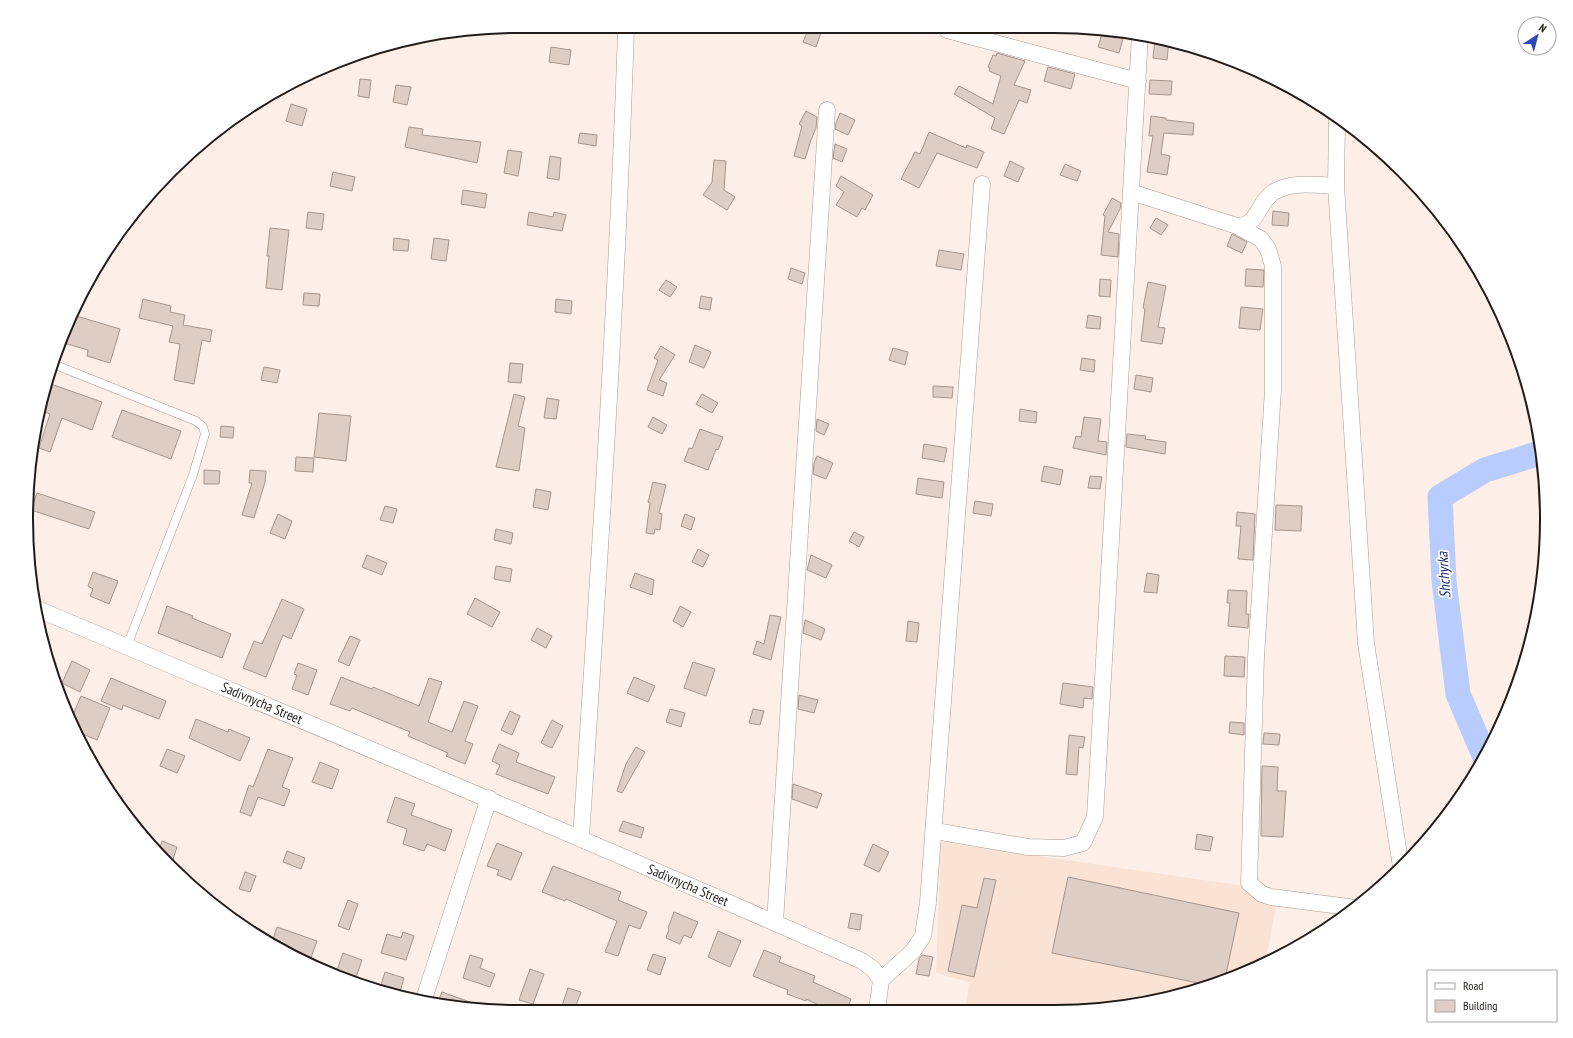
<svg xmlns="http://www.w3.org/2000/svg" width="1573" height="1038" font-family="'PT Sans Narrow',sans-serif">
  <rect width="100%" height="100%" fill="#fdefe7"/>
  <path fill="#fae2d4" d="M941 842 1279 891 1265 964 1181 995 1086 1011 966 1010 969 982 936 973Z"/>
  <g fill="none" stroke-linecap="round" stroke-linejoin="round">
    <path stroke="#b9ccfe" stroke-width="25" d="M1485 757 1458 694 1444 581 1440 497 1485 470 1540 453"/>
  </g>
  <path fill="#decdc4" stroke="#a5958c" d="M808 30H822L816 47 803 42Z
    M1103 30 1125 32 1119 53 1098 47Z
    M1155 38 1169 40 1167 60 1153 58Z
    M551 47 571 50 569 65 549 62Z
    M997 53 1025 61 1014 85 1031 90 1027 103 1019 100 1004 134 991 129 995 118 954 94 959 86 993 104 1001 76 989 71 990 68 988 67 993 55 996 56Z
    M1048 67 1075 74 1071 89 1044 81Z
    M360 79 371 80 369 98 358 96Z
    M1150 80 1172 81 1171 95 1149 94Z
    M396 85 411 87 407 105 393 102Z
    M291 104 307 109 302 126 286 121Z
    M806 111 817 117 816 128 811 140 805 159 794 156 802 126 799 124Z
    M840 113 855 120 848 135 835 129 836 123Z
    M1151 116 1166 118V120L1194 123 1193 135 1164 133 1161 154 1170 156 1167 175 1147 172 1153 136H1149Z
    M409 127 423 129 422 135 481 142 477 163 405 147Z
    M929 132 966 148 967 145 984 152 977 168 937 153 919 188 901 179 915 152 920 154Z
    M580 133 597 135 596 146 578 143Z
    M835 144 847 149 842 162 833 158Z
    M508 150 522 152 518 176 504 173Z
    M550 156 561 158 559 180 547 178Z
    M714 160 726 161 724 190 735 197 727 210 703 195 712 182Z
    M1010 161 1024 168 1018 182 1004 176Z
    M1065 164 1081 171 1077 181 1060 175Z
    M333 172 355 177 352 191 330 186Z
    M841 176 873 195 865 210 862 208 857 217 836 205 844 192 836 186Z
    M463 190 487 194 485 208 461 204Z
    M1112 198 1121 203 1120 209 1108 232 1119 234 1118 257 1101 255 1105 216 1103 215Z
    M1273 211 1289 213 1288 226 1272 225Z
    M308 212 324 214 322 230 306 228Z
    M529 212 553 217 554 212 566 215 562 231 527 225Z
    M1156 218 1168 225 1161 235 1150 228Z
    M270 228 289 230 282 290 266 288 269 256H267Z
    M1232 234 1247 242 1242 253 1227 246Z
    M394 238 409 240 408 251 393 250Z
    M434 238 449 240 446 261 431 259Z
    M939 250 964 254 961 270 936 266Z
    M791 268 805 273 802 284 788 279Z
    M1246 269 1264 270 1263 287 1245 286Z
    M1100 279 1111 280 1110 297 1099 296Z
    M666 280 677 287 670 297 659 290Z
    M1148 282 1166 286 1158 327 1165 328 1162 344 1141 341 1145 309 1143 308Z
    M304 293 320 294 319 306 303 305Z
    M701 296 712 298 710 310 699 308Z
    M143 299 171 306 170 312 185 315 183 325 212 330 210 342 202 340 194 384 174 380 180 344 169 342 173 326 139 318Z
    M556 299 572 301 571 314 555 312Z
    M1241 307 1263 309 1260 330 1239 328Z
    M73 315 120 329 110 363 87 356 88 350 60 342 63 331Z
    M1088 315 1101 317 1100 329 1086 328Z
    M695 345 711 352 704 368 689 362Z
    M661 346 675 355 659 380 667 383 663 396 647 390 658 360 654 358Z
    M893 348 908 352 905 365 889 360Z
    M1082 358 1095 360 1094 372 1080 370Z
    M510 363 523 364 521 383 508 382Z
    M264 367 280 370 277 383 261 380Z
    M1136 375 1153 378 1151 392 1134 389Z
    M48 383 102 402 92 430 62 418 50 452 39 448 50 414 39 410Z
    M933 386 953 387 952 398 933 397Z
    M514 394 525 397 518 426 525 428 519 471 496 467Z
    M702 394 718 403 712 413 696 404Z
    M547 398 559 400 556 419 544 418Z
    M1020 409 1037 412 1036 423 1019 421Z
    M122 410 181 431 171 459 112 437Z
    M319 413 351 416 346 461 314 457Z
    M653 417 667 425 662 434 648 427Z
    M1084 417 1101 419 1098 441 1107 442 1106 455 1073 448 1076 436 1081 437Z
    M817 419 829 424 824 435 816 431Z
    M221 426 234 427 233 438 220 437Z
    M700 429 723 437 718 450 716 449 708 470 684 461 689 448 692 449Z
    M1127 434 1146 436 1145 439 1166 442 1165 454 1126 447Z
    M924 444 947 448 944 462 922 458Z
    M817 456 833 463 826 479 813 474 814 463Z
    M296 457 314 458 313 472 295 471Z
    M1044 466 1063 470 1060 485 1041 481Z
    M204 470 220 471 219 484H204Z
    M250 470 266 471 265 482 254 518 242 515 252 483H249Z
    M1090 476 1102 477 1100 489 1088 488Z
    M918 478 944 482 942 498 916 494Z
    M653 482 666 485 659 513 662 514 660 530 655 529 654 534 646 533 650 503 648 502Z
    M536 489 551 492 548 510 533 507Z
    M37 493 95 512 89 529 31 510Z
    M975 501 993 504 991 516 973 513Z
    M1276 505 1302 506 1301 531 1275 530Z
    M385 506 397 509 393 523 380 520Z
    M1237 512 1255 514 1253 560 1238 559 1241 526H1236Z
    M278 514 292 521 285 539 270 533Z
    M685 514 695 518 691 530 681 526Z
    M496 529 513 533 511 544 494 540Z
    M854 532 864 537 859 547 849 541Z
    M698 549 709 555 703 567 692 562Z
    M367 555 387 563 382 575 362 567Z
    M811 555 832 565 826 578 807 570Z
    M496 566 512 569 510 582 494 579Z
    M93 572 118 581 109 604 90 596 93 589 88 586Z
    M635 573 654 580 652 595 630 587Z
    M1147 573 1159 575 1157 593 1144 592Z
    M1228 590 1247 591 1246 614H1249L1248 628 1228 626 1230 603H1227Z
    M475 598 500 612 492 627 467 614Z
    M282 599 304 609 291 639 283 635 266 677 243 668 254 641 262 644Z
    M167 606 193 616 192 618 231 634 222 658 158 633Z
    M680 606 691 612 683 627 673 621Z
    M770 615 781 617 771 660 753 654 757 641 764 644Z
    M805 620 825 629 821 640 803 633Z
    M908 621 919 623 917 642 906 641Z
    M537 628 552 636 546 648 531 640Z
    M350 636 360 640 349 666 338 661Z
    M1225 656 1245 657 1244 677 1224 676Z
    M72 661 90 670 80 692 62 683Z
    M693 662 715 669 706 696 684 688Z
    M298 663 317 670 308 695 292 689 297 675 294 674Z
    M341 677 372 689 373 687 419 706 429 678 442 682 428 722 452 732 464 701 478 706 465 741 473 744 465 764 446 756 448 753 408 736 410 732 352 708 350 711 330 704Z
    M634 677 655 686 648 702 627 693Z
    M111 678 166 701 159 719 123 705 122 710 101 701Z
    M1063 683 1093 687 1092 699 1084 698 1083 708 1060 704Z
    M799 695 818 700 814 713 798 709Z
    M81 696 110 708 97 740 78 732 72 717Z
    M670 709 685 713 681 727 666 722Z
    M753 709 764 711 760 725 749 723Z
    M510 711 520 716 512 735 501 730Z
    M196 719 228 732 229 729 250 738 240 761 189 738Z
    M552 720 563 726 552 748 541 743Z
    M1230 722 1244 723V735L1229 733Z
    M1264 733 1280 734 1279 745 1263 744Z
    M1069 735 1085 737 1083 748 1079 747 1077 775 1066 774Z
    M499 744 519 753 516 762 555 777 548 794 496 774 500 765 492 761Z
    M636 747 645 752 622 793 617 791 626 764Z
    M167 749 185 756 177 773 160 766Z
    M268 749 293 758 282 787 290 790 284 806 258 797 251 816 240 812 249 785 253 787Z
    M320 762 339 770 332 789 312 782Z
    M1262 766 1278 767 1277 791H1286L1283 837 1261 836Z
    M793 784 822 794 817 808 792 799Z
    M395 797 415 804 411 815 452 830 445 851 427 844 424 851 403 844 407 829 387 822Z
    M623 821 644 828 641 838 619 831Z
    M1197 834 1213 837 1210 851 1195 849Z
    M162 841 177 847 172 862 164 859 158 853Z
    M497 843 522 853 511 880 497 875 499 870 487 866Z
    M873 844 889 852 879 872 864 865Z
    M287 851 305 858 301 869 283 862Z
    M553 866 621 892 618 900 647 912 640 929 629 925 618 956 605 952 617 921 566 899 565 901 542 892Z
    M245 872 256 876 250 892 239 889Z
    M1068 877 1239 913 1225 979 1208 985 1052 953Z
    M984 878 996 880 974 977 948 971 962 905 977 908Z
    M348 900 358 904 349 930 338 926Z
    M674 912 698 922 691 938 684 935 680 944 666 938 669 929 668 928Z
    M851 913 862 915 860 930 848 928Z
    M277 927 317 941 309 963 299 960 272 942Z
    M718 931 741 941 730 967 708 957Z
    M403 932 414 936 406 960 381 953 387 934 401 938Z
    M764 950 781 957 779 962 815 976 813 982 851 999 847 1010H829L806 999V1001L787 994 788 990 753 976Z
    M343 953 362 960 355 980 336 973Z
    M653 954 666 958 660 975 647 970Z
    M470 955 483 959 480 968 495 974 490 987 463 978Z
    M922 955 933 957 929 976 916 974 919 959Z
    M530 969 544 974 533 1004 519 1000Z
    M385 972 404 978 399 995 380 988Z
    M568 988 581 992 575 1008 562 1006Z
    M442 992 481 1006 480 1008H454L437 1004Z"/>
  <g fill="none" stroke-linecap="round" stroke-linejoin="round">
    <g stroke="#a99a91" stroke-width="9">
      <path id="service" d="M53 364 196 421 203 427 205 434 193 475 127 646"/>
    </g>
    <g stroke="#a99a91" stroke-width="17">
      <path id="minor" d="M947 30 1138 81
        M1337 120 1336 186 1366 643 1401 867
        M1131 192 1237 226 1261 239 1268 249 1273 266V390L1256 657 1249 883 1262 894 1271 897 1356 908
        M1237 226C1260 225 1257 202 1274 192 1291 181 1317 185 1336 186
        M35 608C311 724 587 840 862 961L873 969 881 980
        M935 831 1028 847 1064 848 1083 843 1095 817 1140 35
        M581 838C599 569 617 300 626 30
        M775 922 827 110
        M423 1002 489 798
        M877 1010 881 980 913 951 923 936 928 902 982 184"/>
    </g>
    <use href="#service" stroke="#fff" stroke-width="8"/>
    <use href="#minor" stroke="#fff" stroke-width="16"/>
  </g>
  <g text-anchor="middle" stroke-width="3.5" stroke-linejoin="round" paint-order="stroke">
    <g font-size="14" fill="#221c19" stroke="#fff">
      <text transform="translate(262 703) rotate(23)" y="5">Sadivnycha Street</text>
      <text transform="translate(688 885) rotate(23)" y="5">Sadivnycha Street</text>
    </g>
    <g font-size="15" font-style="italic" fill="#1c2e73" stroke="#fff">
      <text transform="translate(1444 575) rotate(-94)" y="5">Shchyrka</text>
    </g>
  </g>
  <path d="M0 0H1573V1038H0ZM519 33H1054A486 486 0 0 1 1540 519V519A486 486 0 0 1 1054 1005H519A486 486 0 0 1 33 519V519A486 486 0 0 1 519 33Z" fill="#fff" fill-rule="evenodd"/>
  <path fill="none" stroke="#221c19" stroke-width="2" d="M519 33H1054A486 486 0 0 1 1540 519V519A486 486 0 0 1 1054 1005H519A486 486 0 0 1 33 519V519A486 486 0 0 1 519 33Z"/>
  <rect x="1427" y="970" width="130" height="52" fill="#ffffff" stroke="#a7a4a3"/>
  <rect x="1435" y="983" width="20" height="6" fill="#ffffff" stroke="#a7a4a3"/>
  <text x="1463" y="990" font-size="12" fill="#221c19">Road</text>
  <rect x="1435" y="1000" width="20" height="12" fill="#decdc4" stroke="#a7a4a3"/>
  <text x="1463" y="1010" font-size="12" fill="#221c19">Building</text>
  <g transform="translate(1537 36) rotate(36)"><circle r="19" fill="#ffffff" stroke="#a7a4a3"/>
  <path d="M0-3L7 15L0 10L-7 15Z" fill="#2d47b8"/>
  <text y="-6" font-size="11" font-weight="bold" text-anchor="middle" fill="#221c19">N</text>
  </g>
</svg>
